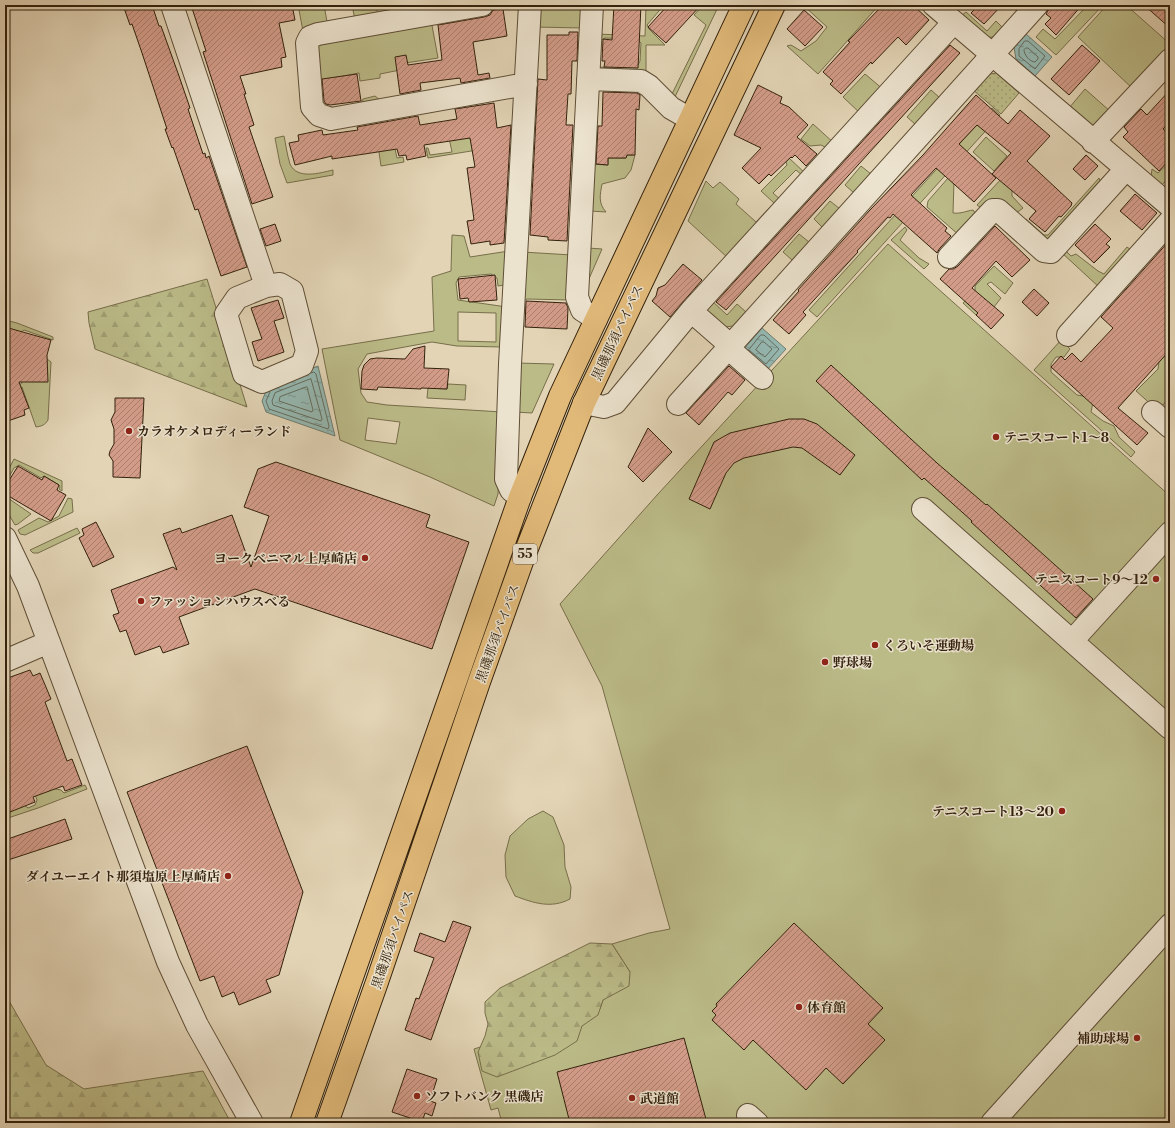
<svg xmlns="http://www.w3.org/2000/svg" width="1175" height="1128" font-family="'Libre Bodoni','Noto Serif JP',serif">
  <defs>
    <pattern id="forest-firs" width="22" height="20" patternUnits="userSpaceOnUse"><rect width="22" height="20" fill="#bb8"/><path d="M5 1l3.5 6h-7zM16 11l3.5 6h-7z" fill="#a1a074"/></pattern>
    <pattern id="park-dots" width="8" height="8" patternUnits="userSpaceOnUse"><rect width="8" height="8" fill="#bb8"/><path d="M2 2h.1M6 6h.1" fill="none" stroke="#a1a074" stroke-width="1.8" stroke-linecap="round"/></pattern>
    <pattern id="water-ripples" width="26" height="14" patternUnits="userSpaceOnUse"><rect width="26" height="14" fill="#95b8b1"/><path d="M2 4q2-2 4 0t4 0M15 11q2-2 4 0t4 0" fill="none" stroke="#7a958e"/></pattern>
    <pattern id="building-hatch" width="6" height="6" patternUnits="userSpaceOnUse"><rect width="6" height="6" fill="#d39c89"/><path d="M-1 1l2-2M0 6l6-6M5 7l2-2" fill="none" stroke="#ac7f6e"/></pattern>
  </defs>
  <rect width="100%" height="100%" fill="#e2d4b5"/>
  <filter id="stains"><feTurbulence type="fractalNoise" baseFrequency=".005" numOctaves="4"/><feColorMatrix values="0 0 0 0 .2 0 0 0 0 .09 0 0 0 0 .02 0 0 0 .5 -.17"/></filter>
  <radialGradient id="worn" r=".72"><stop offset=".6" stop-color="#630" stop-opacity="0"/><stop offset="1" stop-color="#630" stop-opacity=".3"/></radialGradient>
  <path fill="#bb8" stroke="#776e4a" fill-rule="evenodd" d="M298 5H324L328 27 303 31Z
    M352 5H369L370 7H375L380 17 355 20Z
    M536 5H585L584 28 534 27Z
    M646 5H664L647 25 649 29 665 45H646V74L602 71 600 67 621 69 622 63 638 65 640 61 641 43 637 39 605 38 600 41 596 34 645 36Z
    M703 5H719L673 101 670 98 706 25 694 15Z
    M803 5H879L818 74 787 46 791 45 801 51 816 41 827 27Z
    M1088 5H1103L1056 55 1036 37 1043 29 1055 39Z
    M1107 5H1126L1170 44V48L1132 88 1078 37Z
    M966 12 987 31 996 21 1005 30 998 36 986 38 961 16Z
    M431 20 438 58 399 64 400 70 380 74V78L360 81 359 73 318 81C319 87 319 97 322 103 326 112 353 104 361 103L363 99 375 96 381 101 382 105 332 113 323 111 317 105 310 49C313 42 316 40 323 37Z
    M865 74 884 90 862 115 843 97Z
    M1085 89 1111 112 1091 128 1069 108Z
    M931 90 940 98 916 125 907 117Z
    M992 108 1000 115 817 317 809 310Z
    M813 124 835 144 829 149 821 145 810 146 801 139Z
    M498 130 502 146 428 158 426 148H428L430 155 452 152 449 138Z
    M376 132 395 149 397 158 403 157 404 162 381 166Z
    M284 136C286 145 287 155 290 164 297 180 320 173 333 170V175L287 183 280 164 275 138Z
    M986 137 1007 156 994 171 973 152Z
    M772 142 806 174 803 176 796 170 773 193 782 201 729 259 688 221 706 181 713 188 720 182 739 199 736 204 756 222 774 203 761 191 787 165 786 162 769 146Z
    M969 154 976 159 954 181 953 213C961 214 966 211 973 210L978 217 960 236 927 207 928 201Z
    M627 155H635L631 170 625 178 602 184C600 195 598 203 606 212L590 211 588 248 602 249 585 288 589 164 608 165V158H626Z
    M1170 162V176L1160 187 1151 177 1152 169 1158 173Z
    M861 166 871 174 854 193 845 185Z
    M1003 177 1012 186V196L1023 208 1015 214 985 211 977 205Z
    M1099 178 1102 187 1053 242 1043 241 1023 222 1026 219 1044 235H1048Z
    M830 201 840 209 823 228 814 219Z
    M905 227 907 230 900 240 919 258 929 264 924 269 891 240Z
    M799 234 809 242 792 260 783 252Z
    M452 235 464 236 470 257 509 251 510 284 498 286 497 278 491 274 459 277 456 283 458 300 500 306 509 309 502 347 457 346 432 342 367 354 358 369 361 393 367 402 387 405 502 412 498 494 494 506 430 477 340 440 322 349 434 331 432 277 451 271ZM458 312 496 313V342L458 341ZM368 418 400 422 396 444 365 440Z
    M888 244 1170 496V1123H502L498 1108 491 1110 474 1049 600 1009 603 1000 630 972 612 944 649 933 670 929 602 686 560 604 658 494Z
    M1127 247 1134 252 1100 288 1062 253 1065 250 1071 256 1076 254 1098 271 1104 274Z
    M522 252 572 255 570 300 527 299 522 302Z
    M994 266 1013 283 1005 294 991 282 987 284 1001 298 994 307 988 302 976 315 963 303 975 291V286Z
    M710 299 727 315 737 304 746 312 733 326 724 327 708 313 706 305Z
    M5 320 17 323 53 337V340L24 330 20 333 42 355 51 362 48 420C45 425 42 426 36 427L22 387 5 393V389L6 390 21 384 24 378 5 330Z
    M1061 340 1070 349 1064 357H1056L1051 364V372L1077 395 1083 396 1093 402 1091 412 1103 421 1114 426 1119 437 1135 452 1131 457 1034 370Z
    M1155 340 1170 352V396L1163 405 1153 406 1136 391 1158 369 1159 361Z
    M516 363 554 364 532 413 514 412Z
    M448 384 466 385 465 400 427 398 428 388 447 389Z
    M14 459 62 481V491L59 489 60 487 59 485 44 476 41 478 19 465 14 468 5 484V476Z
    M5 496 31 514 18 524 15 525 5 508Z
    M68 498 72 499 73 512 25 535 20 534 18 530 39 518 48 522 59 516Z
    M77 528 80 533 76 535 38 553H33L30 550Z
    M5 785 13 796 28 808 35 805 37 800 34 792 51 788 61 790 64 793 85 785 87 789 38 808 5 819Z
    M543 811 553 817 564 845 565 867 571 887 570 899C551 909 534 903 515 896L506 877 505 855 510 836 528 819Z"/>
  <path fill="url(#forest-firs)" stroke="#776e4a" d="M207 279 247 407 95 349 89 323 88 312Z
    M590 943 612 944 630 972 629 986 603 1000 598 1015 582 1026 577 1041 555 1055 497 1077 482 1071 478 1052 485 1036 488 1024 485 1013V1002L500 988Z
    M5 994 46 1065 84 1089 203 1071 231 1123H5Z"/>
  <path fill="url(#park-dots)" stroke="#776e4a" d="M996 73 1019 93 1001 114 972 89 984 75Z"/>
  <path fill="url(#water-ripples)" stroke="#6e7c6f" d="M1026 34 1052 57 1035 76 1016 59 1014 47Z
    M762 328 786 349 766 371 743 350Z
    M318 366 335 436 266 412 262 401 268 386Z"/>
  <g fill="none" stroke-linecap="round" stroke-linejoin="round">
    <path stroke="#646c5e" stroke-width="1" d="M1025 41H1028L1045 56 1035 69 1019 56V49Z
      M1026 48H1028L1038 57V59L1035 62C1030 62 1024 55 1024 50Z
      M761 335H764L779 349 766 364 749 350Z
      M762 342H764L772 349 765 357 756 350Z
      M311 379 322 419 321 421 273 405 272 401 275 393Z
      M307 387 313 410 312 412 279 401 280 397Z
      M270 392 266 401 269 409 328 429 329 426 316 374 314 372 311 373"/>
  </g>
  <path fill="url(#building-hatch)" stroke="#33210c" d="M123 5H152L159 26H161L179 76 190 108 188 109 203 154 205 153 206 158 209 156 247 267 221 276 198 209 195 210 173 147 172 148 165 129H167L142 53 132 24 130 25Z
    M191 5H292L295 20 279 23 286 57 281 58 282 67 240 76 246 94H244L254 125 249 127 273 197 252 204 203 52 206 51Z
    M614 5H641L638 68 604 67 605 61H602L603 39 612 40Z
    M668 5H701L666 43 648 27Z
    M883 5H913L929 20 906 45 898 37 872 64 871 62 841 94 830 84 833 81 823 72 850 42 848 41Z
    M979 5H1002L984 24 971 13Z
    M1051 5H1082L1056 35 1045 24 1051 18 1046 14Z
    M1144 5H1170V28Z
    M503 9 507 36 473 42 478 75 489 73 490 78 461 83 460 78 420 83 421 90 400 94 395 57 406 55 408 65 442 60 438 25 484 17 490 15 493 10Z
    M804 10 823 27 805 46 787 29Z
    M569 32H578L577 61H572L571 94H568L566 125H573L567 241 548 240V237L530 235 538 79 547 80V35H569Z
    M950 45 960 53 726 310 716 302Z
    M1082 45 1100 61 1069 95 1051 79Z
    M357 74 361 101 330 105 326 104 324 101 322 79Z
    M758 85 782 97 780 103 789 107 808 125 797 137 817 154 806 166 795 155 792 158 791 157 771 176 769 174 759 184 742 168 761 148 734 135Z
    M1170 90V122L1163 129 1170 135V159L1159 171 1123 137 1128 132 1124 127 1141 109 1147 115Z
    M603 92 637 93 640 95 639 110 636 109 635 155H627L626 158H608V165L596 164 598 126H602Z
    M976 95 1008 124 1020 110 1050 136 1027 161 1072 203 1071 206 1061 217 1059 216 1045 232 1029 219 1036 211 992 174 1011 153 977 125 959 144 996 178 974 202 936 168 911 195 947 228 945 231 951 236 940 248 937 253 893 214 890 218 888 217 857 251 858 252 803 312 806 315 789 334 773 320 799 291 798 290 870 210 923 155Z
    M494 103 497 128 511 125 504 243 490 245V241L471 244 467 221 474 220 467 168 475 167 470 138 424 145 426 156 407 160 406 155 399 156 397 149 332 159V156L295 165 289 143 299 141 298 135 322 130 323 135 358 130 357 127 418 116 420 125 457 119 455 109Z
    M1086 155 1098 166 1085 180 1073 169Z
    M1135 194 1157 213 1142 230 1120 211Z
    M275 224 281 241 266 246 260 229Z
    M1095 224 1111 239 1106 244 1110 247 1094 263 1075 245Z
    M995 226 1030 260 1012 277 996 261 972 288 1004 315 991 329 976 315 978 313 940 279 949 269H953L958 266Z
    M1170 240V350L1118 408 1148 433 1137 445 1051 367 1061 356 1065 360 1072 353 1081 362 1113 328 1101 317Z
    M683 264 702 280 670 317 652 301 656 296 658 288 665 285Z
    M495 275 497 300 469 302 468 298 460 299 458 279Z
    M1034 289 1049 303 1037 316 1022 302Z
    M278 300 284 318 274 321 284 352 258 361 252 342 262 339 251 308Z
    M526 301 566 303 568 308 567 329 525 327Z
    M5 327 51 340 47 355 48 382H19L29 408 24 410 25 415 5 422Z
    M425 346 424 368 449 369 447 389 421 388V389L378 387 377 390 361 389 362 371 364 365 370 359 377 358 405 359 413 349Z
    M831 365 937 463 986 505 987 504 1093 599 1076 618 971 522 972 521 924 478 922 480 816 381Z
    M729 366 745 380 732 395 728 392 699 425 686 413Z
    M115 398H144L140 478 113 477V461L109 455 110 451 114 444V429L111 420 115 412Z
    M789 419H804L817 424 855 455 840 475 802 448 793 447 744 458 734 463 726 473 710 509 689 499 714 442 730 433Z
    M648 428 672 452 643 482 628 467Z
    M276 462 430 515 426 527 469 542 432 649 255 589 179 617 189 644 163 653 160 646 135 655 126 630 120 632 113 615 119 613 111 590 173 567 177 570 163 534 180 528 182 533 232 515 251 567 269 516 244 507 258 469Z
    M18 466 42 480 44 476 59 485 57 490 66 495 51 521 5 494V487Z
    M96 522 114 557 93 567 79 538 84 535 82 529Z
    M30 670 33 676 40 673 51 699 45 702 67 761 72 759 82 785 65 791 63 786 33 797 35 802 5 814V679Z
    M247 746 303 892 279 975 266 980 271 992 239 1005 234 992 222 997 214 976 200 981 127 792Z
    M65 819 72 839 5 861V840Z
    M453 921 471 927 431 1040 405 1030 416 998 419 999 434 958 414 951 420 933 445 942Z
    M794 923 883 1008 868 1024 885 1040 843 1084 826 1068 806 1090 753 1040 744 1050 712 1020 716 1015 712 1011 717 1006 716 1004Z
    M684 1038 707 1123H570L557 1072Z
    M407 1069 437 1079 430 1101 436 1103 432 1116 425 1113 422 1122 392 1112Z"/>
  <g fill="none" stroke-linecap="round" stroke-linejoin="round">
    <g stroke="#5f4e36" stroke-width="24">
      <path id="minor" d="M172 5 266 286
        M482 5 318 34 310 37 307 43 312 107 319 115 331 119 526 84
        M592 5 577 297 582 310 596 319
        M934 5 1170 206
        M588 79 641 81 649 86 671 108 690 119
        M1093 142 1170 60
        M949 257 993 210H998L1044 251 1051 252 1126 169
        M280 284 292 291 307 351 302 365 262 382 244 374 226 314 237 298 266 286Z
        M691 311 730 345
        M1068 335 1170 221
        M728 348 762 378
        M584 403 604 407 615 403 691 311 954 22
        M678 404 1037 5
        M1153 412 1170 427
        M520 497 511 490 506 479 510 364 530 5
        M923 509 1170 728
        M5 538 28 586 168 962 197 1025 252 1123
        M1072 641 1170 533
        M5 661 49 642
        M748 1115 757 1123
        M992 1123 1170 925"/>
    </g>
    <g stroke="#33210c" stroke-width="24">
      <path id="major" d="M301 1123 520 497 560 396 744 5
        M327 1123 377 982 479 682 524 556 584 403 774 5"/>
    </g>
    <use href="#minor" stroke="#ece3cf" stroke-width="22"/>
    <use href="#major" stroke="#e1ba7a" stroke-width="22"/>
  </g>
  <g fill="#8f2418" stroke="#ece3cf" stroke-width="1.5">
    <circle cx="129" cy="431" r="4"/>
    <circle cx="996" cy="437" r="4"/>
    <circle cx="365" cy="558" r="4"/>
    <circle cx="1156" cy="579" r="4"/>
    <circle cx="141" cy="601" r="4"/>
    <circle cx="875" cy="645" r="4"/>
    <circle cx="825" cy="662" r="4"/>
    <circle cx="1062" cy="811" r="4"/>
    <circle cx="228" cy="876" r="4"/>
    <circle cx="799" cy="1007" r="4"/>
    <circle cx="1137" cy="1038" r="4"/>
    <circle cx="417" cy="1096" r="4"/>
    <circle cx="632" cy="1098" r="4"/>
  </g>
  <g text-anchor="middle" stroke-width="3" stroke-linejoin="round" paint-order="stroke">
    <rect fill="#ece3cf" stroke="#6a5b46" stroke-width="1" x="513" y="544" width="24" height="20" rx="3"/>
    <g font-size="12" font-weight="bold" fill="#33210c">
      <text x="525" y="558">55</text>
    </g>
    <g font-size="13" fill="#33210c" stroke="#ece3cf">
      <text transform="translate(617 332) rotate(-65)" y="5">黒磯那須バイパス</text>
      <text transform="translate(497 633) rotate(-70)" y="5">黒磯那須バイパス</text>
      <text transform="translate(392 939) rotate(-71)" y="5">黒磯那須バイパス</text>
    </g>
    <g font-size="13" font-weight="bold" fill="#33210c" stroke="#ece3cf" text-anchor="start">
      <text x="137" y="436">カラオケメロディーランド</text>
      <text x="1004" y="442">テニスコート1～8</text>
      <text x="357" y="563" text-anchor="end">ヨークベニマル上厚崎店</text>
      <text x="1148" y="584" text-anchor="end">テニスコート9～12</text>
      <text x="149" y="606">ファッションハウスべる</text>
      <text x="883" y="650">くろいそ運動場</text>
      <text x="833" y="667">野球場</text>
      <text x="1054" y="816" text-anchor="end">テニスコート13～20</text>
      <text x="220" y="881" text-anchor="end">ダイユーエイト那須塩原上厚崎店</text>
      <text x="807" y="1012">体育館</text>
      <text x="1129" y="1043" text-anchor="end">補助球場</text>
      <text x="425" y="1101">ソフトバンク 黒磯店</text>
      <text x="640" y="1103">武道館</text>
    </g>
  </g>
  <rect width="1175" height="1128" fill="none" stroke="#e2d4b5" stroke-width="20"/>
  <rect x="6" y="6" width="1163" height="1116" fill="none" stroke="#33210c" stroke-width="2"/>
  <rect x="10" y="10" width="1155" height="1108" fill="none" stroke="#33210c"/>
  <rect width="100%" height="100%" filter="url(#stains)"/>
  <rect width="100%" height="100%" fill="url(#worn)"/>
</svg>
